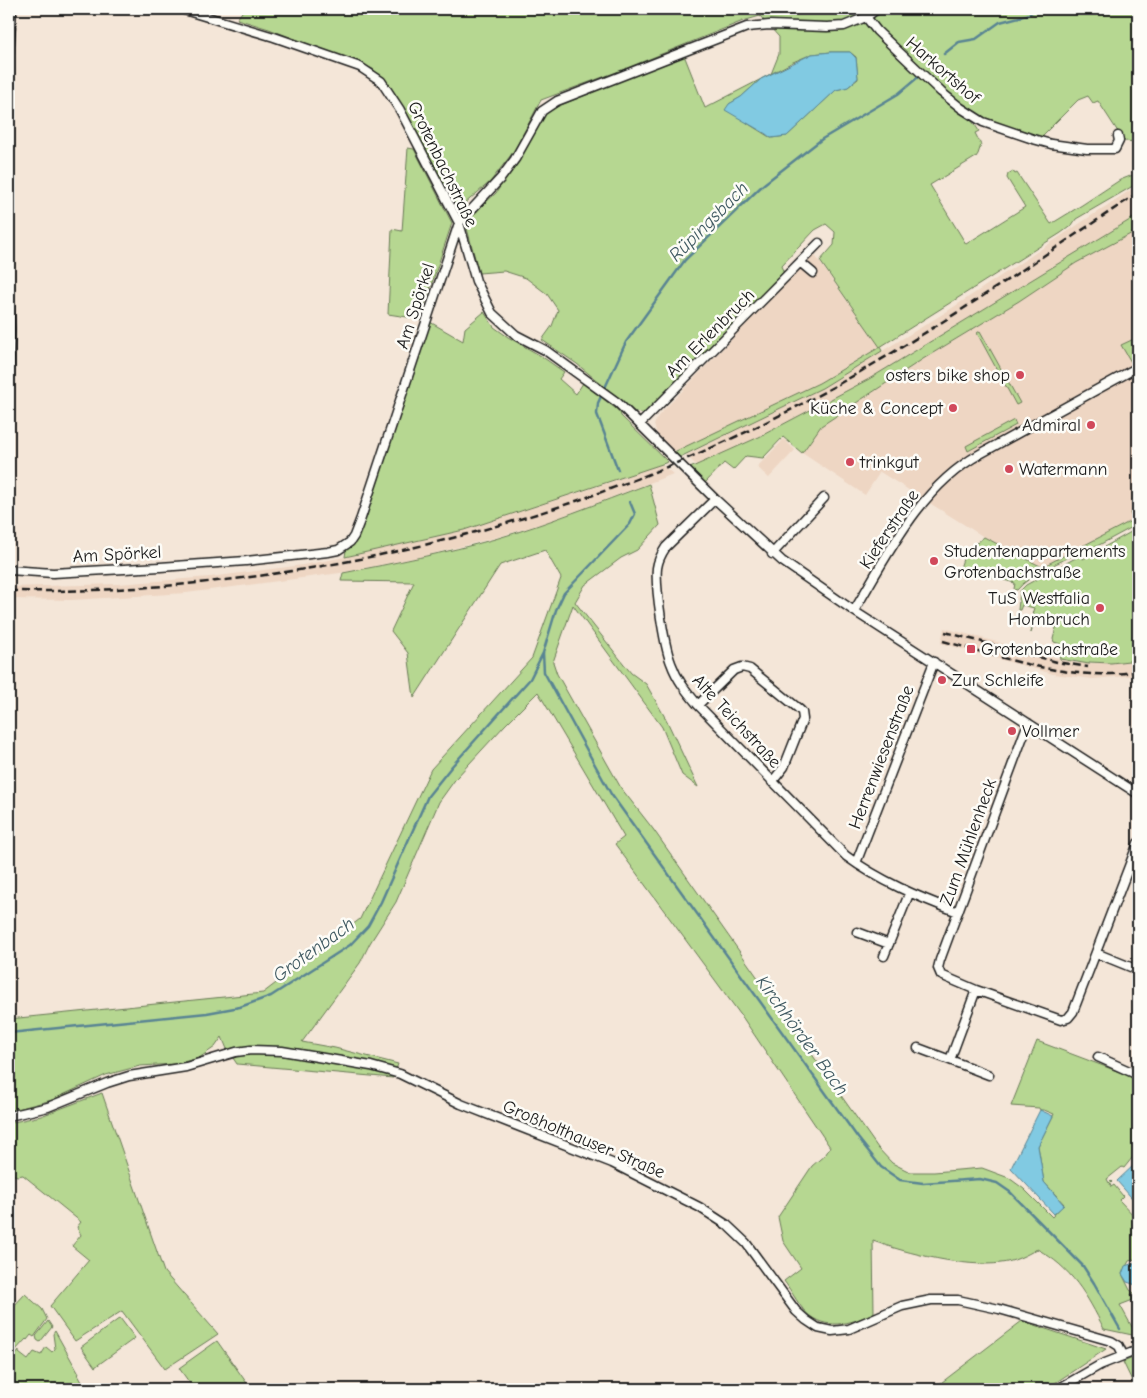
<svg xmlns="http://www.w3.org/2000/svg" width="1147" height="1398" font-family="'Comic Neue',sans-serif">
  <rect width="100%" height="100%" fill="#f4e6d8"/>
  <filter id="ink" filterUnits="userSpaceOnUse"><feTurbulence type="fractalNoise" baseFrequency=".02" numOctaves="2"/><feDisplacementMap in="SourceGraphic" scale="10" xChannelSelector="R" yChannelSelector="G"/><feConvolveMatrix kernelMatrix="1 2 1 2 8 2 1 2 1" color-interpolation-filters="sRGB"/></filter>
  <g filter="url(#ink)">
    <path fill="#eed6c3" d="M1138 185V215L869 379 759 437 696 465 686 455 822 388 946 312Z
      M1138 230V508L1130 513 1134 520 1042 567 984 537 880 472 865 495 802 453 821 426 923 359 1019 301 1076 263Z
      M814 254 880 347 819 383 674 452 657 434 654 425 658 416Z
      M784 439 795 450 769 478 757 467Z
      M661 464 673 474 547 522 498 537 420 557 340 573 186 593 71 600 9 599V587L118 584 210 577 303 565 345 557 464 530 608 483Z
      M944 628 1076 663H1111L1138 660V675L1093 679 1053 674 941 643Z"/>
    <path fill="#b6d791" stroke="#697a56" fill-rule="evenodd" d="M244 9H1138V142L1124 141 1098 101 1093 103 1088 96 1078 100 1039 139 985 120 945 91 939 96C954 106 970 115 979 131L975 133 981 145 978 154 976 157 930 185 966 244 1025 207 1007 178 1008 174 1013 171 1015 174 1017 173 1051 224 1082 205 1120 180 1138 173V183L1076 219 1072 225 1061 233 880 347 882 351 822 388 680 457 674 452 819 383 880 347 820 261 834 245 835 232 826 224 815 230 781 266 784 273 646 414 635 412 577 364 542 340 552 326 558 310 547 294 526 278 504 271 479 273 465 221 496 193 519 158 542 116 556 107 684 55 705 108 771 74 779 54V37L760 16 743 21 622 70 541 100 514 151 490 182 457 210 394 92 373 69 269 29 237 19ZM831 52H850L856 57 858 79 848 87 836 90 787 136 771 138 747 123 729 104 741 97 761 79 793 62 812 54Z
      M408 148 414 149 452 223 420 319 388 314 392 229 402 231Z
      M1138 215V230L1076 263 1019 301 923 359 821 426 802 453 783 437 763 458 746 456 733 470 724 463 705 483 690 468 759 437 869 379Z
      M484 312 494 327 508 337 541 356 564 372 559 379 576 394 583 383 620 412 621 416 668 462 464 530 345 557 346 550 353 544 430 322 463 341 465 328Z
      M980 331 1020 403 1016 405 977 333Z
      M1136 338 1138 341V358L1131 362 1121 345Z
      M1014 420 1016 425 968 451 966 446Z
      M649 484 660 525 637 550 621 558 585 585 575 602 631 673 646 684 666 719 698 787 682 775 662 727 573 605 553 662 557 674 621 788 653 829 878 1148 892 1163 910 1172H934L982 1168 1009 1178 1024 1189 1052 1217 1064 1204 1044 1182 1038 1146 1054 1114 1044 1110H1040L1039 1108 1011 1106 1037 1041 1138 1079V1155L1136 1153 1124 1168 1122 1167 1107 1179 1109 1183 1111 1181 1112 1182 1110 1184 1111 1187 1114 1185 1123 1196 1119 1200 1138 1220V1258L1129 1261 1122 1274 1130 1290 1134 1293 1131 1294 1133 1300 1120 1305 1137 1336 1104 1329C1087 1295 1072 1268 1037 1249 1027 1255 1013 1262 1001 1263 966 1268 906 1253 873 1241L874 1313C854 1322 830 1331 810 1316 801 1310 791 1290 784 1281L801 1268 783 1241 778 1217 812 1166 826 1154 830 1147 743 1018 615 844 624 837 538 692 505 725 457 777 439 802 396 902 370 943 360 963 302 1042 335 1048 398 1064 393 1078 237 1064 227 1049 222 1037 215 1047 199 1058 175 1064 140 1066 106 1075 52 1100 9 1111V1019L263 993 360 919 431 769 532 658 561 578 545 550 500 565 414 698 408 653 391 631 414 582 341 581 343 573C394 563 445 553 495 539 547 524 598 503 649 484Z
      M1138 509V524L1088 551 1079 552C1061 562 1030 574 1017 590L1014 589 1015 583 960 568 965 553 984 537 1042 567 1133 520 1130 513Z
      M1138 528V660L1111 663 1089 662V664L1060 659 1058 649 1060 644 1054 642 1053 639 1058 621 1049 617 1036 615 1031 633 1035 615 1032 614 1034 608 1022 605 1020 610H1018L1020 591 1026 585 1081 555 1083 559Z
      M102 1093 164 1272 218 1334 165 1369 122 1311 75 1341 50 1306 89 1260 72 1246 81 1235 77 1227 81 1222 23 1175 17 1176 9 1173V1123L41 1116Z
      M25 1294 42 1309 47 1319 34 1337 31 1335 27 1340 26 1339 13 1353 16 1355 19 1351V1353L28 1360 34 1352 41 1355 46 1347 52 1352 55 1349 53 1334 55 1331 79 1374 78 1375 86 1389H9V1305L12 1308Z
      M120 1318 135 1338 95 1367 81 1347Z
      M48 1321 52 1327 40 1342 37 1340 36 1336Z
      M1022 1321 1106 1349 1046 1389H933Z
      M217 1341 251 1389H194L179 1368Z
      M1138 1356V1389H1136L1123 1362Z"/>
    <path fill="#81cae2" stroke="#598493" d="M831 52H850L856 58 858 78 848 87 836 90 787 136 771 138 766 134 725 110 729 104 741 97 761 79 812 54Z
      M1040 1110 1053 1116 1038 1146 1044 1182 1064 1205 1054 1214 1011 1168Z
      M1135 1164 1138 1168V1202L1137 1204 1117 1181Z
      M1131 1264H1138V1284L1136 1285 1127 1282 1122 1274 1125 1266Z"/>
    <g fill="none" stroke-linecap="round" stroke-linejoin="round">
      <path stroke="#598493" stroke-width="2.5" d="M944 54 959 42 976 39 1000 22 1027 15 1037 9
        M618 470 597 414 598 403 626 342 685 260 764 184 822 139 898 94 917 78
        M543 653 544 672 611 794 858 1138 881 1167 900 1180 923 1183 980 1179 997 1183 1010 1192 1083 1266 1094 1283 1120 1329
        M9 1033 207 1013 240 1007 271 996 350 945 368 926 381 902 428 796 452 766 530 679 543 653 556 610 564 593 630 524 635 514 630 502"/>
      <g stroke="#1c1c1c" stroke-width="11">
        <path id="minor" d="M181 9 274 37 360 67 381 81 400 110 459 223 476 281 492 313 516 335 545 350 618 403 715 499 782 561 854 611 1138 794
          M866 17 877 31 941 92 961 108 983 122 1033 139 1051 144 1087 149H1115L1119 141 1118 136
          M9 53 12 9
          M801 263 813 273
          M9 302 10 329 9 366
          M640 424 819 243
          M715 499 666 547C662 553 658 560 657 568 655 587 664 645 671 663 677 680 687 692 698 705L846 856C880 881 918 897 958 912
          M772 554 824 498
          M9 570 53 573 160 567 246 561 328 552 338 550 350 542 354 536 361 518 459 223 501 178 515 159 542 111 557 101 747 27 769 25 827 27 844 26 866 17 877 9
          M854 611C888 554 920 487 980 454L1138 367
          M698 705 734 670 742 667 750 669 799 709 802 712 803 719 784 767 772 782
          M1028 723 940 960 938 968 941 975 976 990 1061 1020 1068 1018 1073 1012 1138 843
          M856 863 934 662
          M857 932 889 944
          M1096 953 1138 970
          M884 956 909 894
          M976 990 950 1060 989 1075
          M918 1048 950 1060
          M1098 1057 1138 1075
          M9 1116 48 1107 107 1083 129 1076 186 1067 236 1052 251 1050 282 1051 371 1066 400 1074 461 1104 612 1163 699 1207 727 1225 746 1243 796 1311 806 1320 818 1328 832 1331 849 1329 902 1306 931 1300H958L999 1309 1111 1341 1119 1346 1123 1355
          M1058 1389 1100 1365 1138 1350"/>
      </g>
      <use href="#minor" stroke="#fdfcf7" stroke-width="8"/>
      <path stroke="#1c1c1c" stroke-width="2.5" stroke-dasharray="8 4" stroke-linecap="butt" d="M9 591C298 595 591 524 844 381 945 324 1041 257 1138 193
        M945 632 1057 662 1088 667
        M943 641C1006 658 1072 683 1138 671"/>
    </g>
  </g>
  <g fill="#d1495b" stroke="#fdfcf7" stroke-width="2">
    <circle cx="1020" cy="375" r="5"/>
    <circle cx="953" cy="408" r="5"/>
    <circle cx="1091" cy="425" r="5"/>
    <circle cx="850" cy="462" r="5"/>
    <circle cx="1009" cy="469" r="5"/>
    <circle cx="934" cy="561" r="5"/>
    <circle cx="1100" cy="608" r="5"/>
    <rect x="966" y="644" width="10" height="10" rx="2.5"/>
    <circle cx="942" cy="680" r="5"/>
    <circle cx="1012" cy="731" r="5"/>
  </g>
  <g text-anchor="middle" stroke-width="5" stroke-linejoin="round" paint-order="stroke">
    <g font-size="18" fill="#1c1c1c" stroke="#fdfcf7">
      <text transform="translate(943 70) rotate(41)" y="6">Harkortshof</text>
      <text transform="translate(443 164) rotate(64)" y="6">Grotenbachstraße</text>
      <text transform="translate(415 306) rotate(-72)" y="6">Am Spörkel</text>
      <text transform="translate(710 333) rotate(-45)" y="6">Am Erlenbruch</text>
      <text transform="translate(889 529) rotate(-56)" y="6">Kieferstraße</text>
      <text transform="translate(117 554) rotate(-3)" y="6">Am Spörkel</text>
      <text transform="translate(737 721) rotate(47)" y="6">Alte Teichstraße</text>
      <text transform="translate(881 757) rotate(-69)" y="6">Herrenwiesenstraße</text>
      <text transform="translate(968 842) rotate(-70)" y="6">Zum Mühlenheck</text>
      <text transform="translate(584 1139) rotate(23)" y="6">Großholthauser Straße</text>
    </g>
    <g font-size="18" fill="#1c1c1c" stroke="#fdfcf7" text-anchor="start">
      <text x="1010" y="381" text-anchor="end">osters bike shop</text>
      <text x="943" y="414" text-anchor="end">Küche &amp; Concept</text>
      <text x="1081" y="431" text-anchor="end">Admiral</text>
      <text x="860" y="468">trinkgut</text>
      <text x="1019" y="475">Watermann</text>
      <text x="944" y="557">Studentenappartements<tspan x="944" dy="21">Grotenbachstraße</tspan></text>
      <text x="1090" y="604" text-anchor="end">TuS Westfalia<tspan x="1090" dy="21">Hombruch</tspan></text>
      <text x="981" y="655">Grotenbachstraße</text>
      <text x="952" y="686">Zur Schleife</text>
      <text x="1022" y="737">Vollmer</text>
    </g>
    <g font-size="19" font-style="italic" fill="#3f5961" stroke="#fdfcf7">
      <text transform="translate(708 221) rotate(-45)" y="7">Rüpingsbach</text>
      <text transform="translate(313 949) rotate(-36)" y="7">Grotenbach</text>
      <text transform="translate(803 1035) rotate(54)" y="7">Kirchhörder Bach</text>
    </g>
  </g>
  <rect width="1147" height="1398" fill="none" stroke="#fdfcf7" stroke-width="30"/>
  <rect x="15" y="15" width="1117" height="1368" fill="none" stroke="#1c1c1c" stroke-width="2" filter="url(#ink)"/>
</svg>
